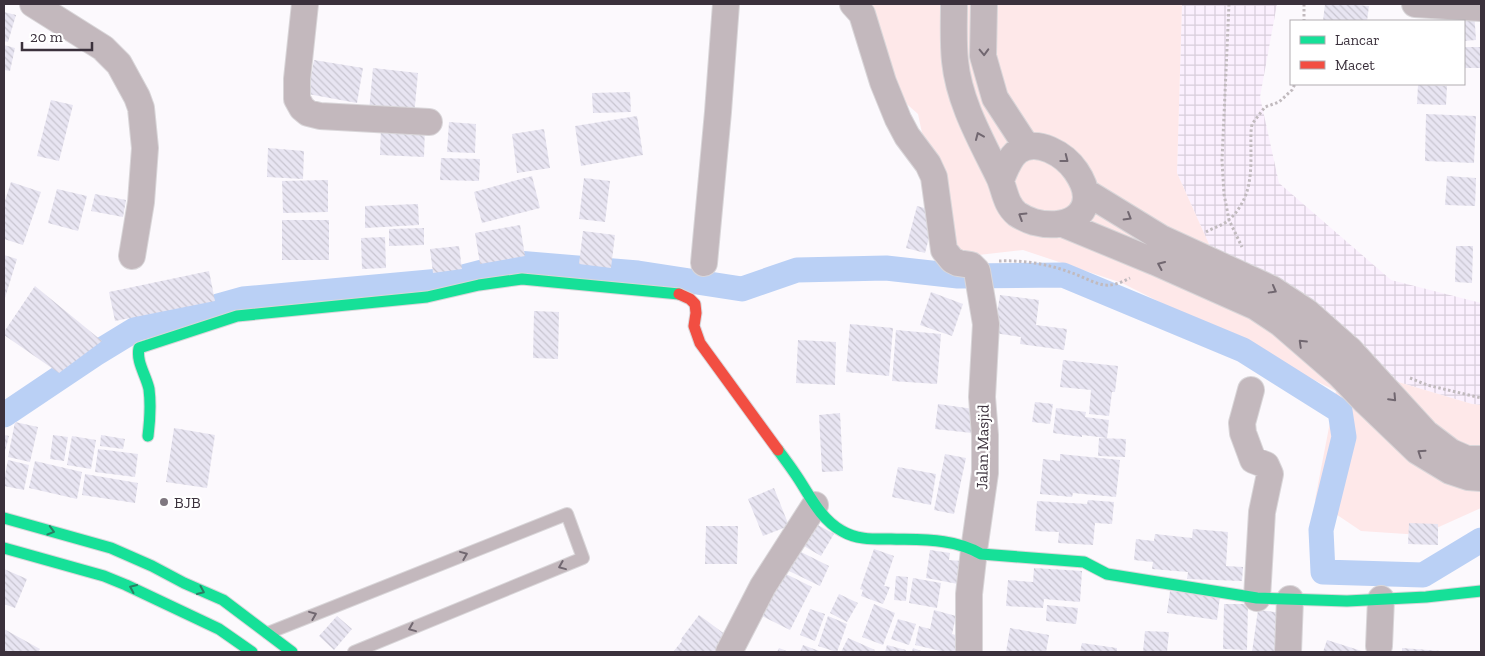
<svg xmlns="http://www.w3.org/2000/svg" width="1485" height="656" font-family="'Zilla Slab',serif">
  <defs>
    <pattern id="industrial-grid" width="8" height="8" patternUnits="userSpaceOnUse" patternTransform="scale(1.25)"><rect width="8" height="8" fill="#fbf0fe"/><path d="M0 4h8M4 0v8" fill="none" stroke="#d8cedb"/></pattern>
    <pattern id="building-back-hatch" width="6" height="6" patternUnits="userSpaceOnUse" patternTransform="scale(1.25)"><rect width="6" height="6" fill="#e8e5f2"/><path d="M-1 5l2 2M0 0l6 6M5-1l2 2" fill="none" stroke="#c8c5d0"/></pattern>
  </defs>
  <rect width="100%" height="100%" fill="#fcf9fd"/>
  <path fill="url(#industrial-grid)" d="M1182 4H1277L1260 97 1279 183 1391 280 1481 303V405L1472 404 1341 365 1222 273 1177 173Z"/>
  <path fill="#fee8e9" d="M853 4H1182L1177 173 1222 273 1341 365 1472 404 1481 405V508L1421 535 1361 531 1315 500 1336 391 1122 283 1023 250 952 258 937 204 918 114 866 68Z"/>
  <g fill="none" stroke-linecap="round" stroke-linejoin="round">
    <path stroke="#bad0f5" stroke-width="25" d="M4 415 95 354 136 329 243 299 451 280 517 263 638 273 742 289 797 270 886 268 958 276 1063 275 1243 350 1340 411 1344 437 1321 530 1323 572 1423 575 1481 540"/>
  </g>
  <path fill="url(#building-back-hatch)" d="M1325 4H1346L1369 6 1367 21H1323Z
    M1474 11 1476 40 1464 41V21H1452L1451 14Z
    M4 12 16 15 8 42 4 41Z
    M4 45 15 48 10 71 4 70Z
    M1464 47H1481V68H1464Z
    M314 60 363 68 357 103 308 94Z
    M373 68 418 73 414 116 369 111Z
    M1418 85 1447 86 1446 105 1417 104Z
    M630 92 631 112 593 113 592 93Z
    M51 100 73 105 59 161 37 156Z
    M1426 114 1476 116 1474 163 1425 161Z
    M637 116 643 155 581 166 575 126Z
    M449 122 476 124 475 153 447 152Z
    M381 125 425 127 424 157 380 155Z
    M544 129 550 168 517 173 512 134Z
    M268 148 304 151 303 179 267 177Z
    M441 158 480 159 479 181 440 180Z
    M532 176 540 208 482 223 474 192Z
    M1447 176 1476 178 1475 206 1445 205Z
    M584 178 610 181 605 222 579 219Z
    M328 180V212L283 213 282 181Z
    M11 182 41 192 23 245 4 239V204Z
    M57 189 87 196 78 231 48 223Z
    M95 194 126 200 123 217 91 211Z
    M418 204 419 225 365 228V206Z
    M917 206 936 211 925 253 906 248Z
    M282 220H329V260H282Z
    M520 225 525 256 480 264 475 233Z
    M424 228V245L389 246V229Z
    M583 231 615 235 611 268 579 264Z
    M385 237 386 268 362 269 361 238Z
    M459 246 462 269 433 273 430 249Z
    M1456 246H1473L1472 283 1455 282Z
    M4 255 17 259 4 301Z
    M209 271 215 301 115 321 109 292Z
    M35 286 102 341 59 373 4 335V332Z
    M931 292 963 304 952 336 920 325Z
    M1000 295 1039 300 1036 325 1067 329 1064 350 1020 344 1021 337 994 333Z
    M534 311 559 312 558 359 533 358Z
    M850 324 893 328 889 376 846 372Z
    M896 330 941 334 937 384 892 381Z
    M798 340 836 342 835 385 796 383Z
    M1063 360 1118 366 1115 392H1112L1109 416 1089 414 1091 390 1060 387Z
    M1035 402 1053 404 1050 424 1032 422Z
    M938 404 974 409 972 433 935 429Z
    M1056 408 1086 412 1085 417 1109 420 1107 438 1082 435V437L1053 433Z
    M840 413 843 471 822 472 819 415Z
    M15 422 38 427 30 462 8 457Z
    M174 428 215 435 207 488 166 482Z
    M4 435 9 436 4 455Z
    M53 435 68 437 64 461 50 459Z
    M101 435 125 439 123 449 100 446Z
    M72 436 96 440 91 469 67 465Z
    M1099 438 1126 439 1125 457 1098 456Z
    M98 449 138 454 135 477 95 472Z
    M945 454 966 458 954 514 934 510Z
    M1060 454 1120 460 1116 497 1073 493 1072 497 1040 494 1043 459 1060 461Z
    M8 460 29 465 24 490 4 486V480Z
    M35 461 82 472 77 499 29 488Z
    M898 467 936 474 931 505 892 497Z
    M85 474 138 483 135 503 82 495Z
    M774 488 789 526 763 536 748 499Z
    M1088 500 1114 502 1112 524 1095 523 1093 545 1058 543 1059 532 1035 531 1037 501 1087 504Z
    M809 520 834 534 821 556 797 542Z
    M1409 523 1438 524V545L1408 544Z
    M706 526H738L737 564H705Z
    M1193 529 1228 532 1226 566 1243 567 1242 581 1187 579 1188 572 1152 569 1153 562 1134 560 1136 539 1154 541 1155 534 1192 538Z
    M874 549 894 556 884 586 890 587 883 604 861 596 863 590 860 589Z
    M797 550 829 566 820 586 787 570Z
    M930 550 950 553 949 560 961 561 958 584 926 578Z
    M1034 568 1082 571 1080 602 1044 599 1043 608 1006 606 1008 580 1033 582Z
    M4 569 27 579 15 608 4 604Z
    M780 571 812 587 790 630 758 614Z
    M896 576 908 577 906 601 894 600Z
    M913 578 941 583 937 608 909 603Z
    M1170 591 1220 597 1217 620 1167 613Z
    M839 594 858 603 847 622 830 613Z
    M874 604 895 613 883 645 862 637Z
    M1224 604H1248L1247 650 1223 649Z
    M1047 605 1078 608 1076 624 1046 621Z
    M810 609 825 614 815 641 800 635Z
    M934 610 956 616 952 634 963 637 959 652H945L915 645 919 626 930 629Z
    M1258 610 1284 613 1279 652H1252Z
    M699 615 730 638 719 652H673L682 641 681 639Z
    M337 616 352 629 334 650 319 636Z
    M828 616 847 624 837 652 818 646Z
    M898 619 916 624 909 645 891 639Z
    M1010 628 1049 635 1046 652H1006Z
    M4 629 40 649 38 652H4Z
    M1145 631 1169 632 1167 652H1143Z
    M848 638 875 650 873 652H841Z
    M1327 640 1365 652H1323Z
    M1082 643 1117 648V652H1080Z
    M803 645 822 652H800Z
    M887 645 906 650 905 652H885Z
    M779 648 789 652H777Z
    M913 648 924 652H912Z
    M1402 648 1442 651V652H1402Z"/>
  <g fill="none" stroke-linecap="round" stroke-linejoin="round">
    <g stroke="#d9d6d9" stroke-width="14">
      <path id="lane" d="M268 633 567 514 583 558 354 652"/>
    </g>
    <g stroke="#d9d6d9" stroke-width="28">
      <path id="street" d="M33 4 103 48 119 64 137 97 141 108 145 148 141 202 132 256
        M305 4 297 79V99L302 108 308 113 320 116 429 122
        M853 4 862 14 883 82 898 119 907 136 928 164 934 177 944 250 952 260 958 263 971 265 977 271 986 324 982 397 985 435V473L974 550 969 594V652
        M954 4C954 23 953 42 955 61 959 102 981 140 999 177 1005 190 1005 204 1017 214 1023 218 1028 220 1034 222 1072 232 1102 209 1076 171 1065 155 1037 137 1018 151 1009 158 1005 170 1001 180
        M984 4 983 56 995 98 1027 147
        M1415 4 1481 8
        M1086 192 1161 238 1272 289 1307 312 1350 350 1426 433 1451 452 1467 459H1481
        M1063 224 1155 262 1256 307 1280 323 1340 375 1366 402 1417 451 1450 471 1468 477 1481 478
        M704 263 718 112 726 4
        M1251 390 1242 423 1243 433 1253 460 1266 465 1270 474 1262 512 1257 598
        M1379 646 1381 599
        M729 652 763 586 815 505
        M1288 652 1290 599"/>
    </g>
    <g stroke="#d9d6d9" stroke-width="13">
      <path id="fast" d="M148 436C150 420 151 405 149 389 146 375 136 362 139 348L237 316 427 297 479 285 522 279 679 294
        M778 450C784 458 790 466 796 475 809 494 820 519 842 531 857 540 874 539 891 539 921 540 954 538 981 554L1084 562 1107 574 1257 598 1347 601 1426 597 1481 591
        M4 518 111 548 152 566 184 583 223 600 292 652
        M4 548 104 576 126 585 219 629 252 652"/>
    </g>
    <g stroke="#d9d6d9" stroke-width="13">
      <path id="jam" d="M679 294 690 299 695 304 696 313 694 326 700 343 778 450"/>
    </g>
    <path stroke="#c1babe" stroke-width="3" stroke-dasharray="2.5 2.5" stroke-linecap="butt" d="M1229 4 1222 160 1224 194 1229 220 1242 247
      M1304 4V21
      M1206 232C1213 228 1224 225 1230 219 1256 193 1250 164 1251 131L1252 124 1265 107 1279 102 1292 90 1295 84
      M999 261C1023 260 1049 264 1072 273 1082 276 1093 283 1104 285 1114 286 1122 282 1130 278
      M1410 378 1427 385 1481 398"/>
    <use href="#lane" stroke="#c3b8bd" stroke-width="12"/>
    <use href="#street" stroke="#c3b8bd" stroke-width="26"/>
    <use href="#fast" stroke="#16e098" stroke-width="11"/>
    <use href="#jam" stroke="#f24e42" stroke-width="11"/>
  </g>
  <defs><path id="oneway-chevron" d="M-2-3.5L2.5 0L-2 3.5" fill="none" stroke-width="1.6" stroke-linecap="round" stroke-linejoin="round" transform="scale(1.25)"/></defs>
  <g stroke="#716770">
    <use href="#oneway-chevron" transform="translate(984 52) rotate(88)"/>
    <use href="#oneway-chevron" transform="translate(979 136) rotate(-113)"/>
    <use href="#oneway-chevron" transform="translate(1065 159) rotate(38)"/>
    <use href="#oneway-chevron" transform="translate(1022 216) rotate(-148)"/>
    <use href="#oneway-chevron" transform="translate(1128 217) rotate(31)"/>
    <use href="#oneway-chevron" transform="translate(1161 265) rotate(-156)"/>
    <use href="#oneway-chevron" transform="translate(1273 290) rotate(29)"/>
    <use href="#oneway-chevron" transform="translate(1302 343) rotate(-136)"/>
    <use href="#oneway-chevron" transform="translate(1393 398) rotate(47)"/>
    <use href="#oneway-chevron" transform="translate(1421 453) rotate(-146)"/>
    <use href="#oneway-chevron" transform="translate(464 555) rotate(-22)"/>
    <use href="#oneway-chevron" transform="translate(562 566) rotate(158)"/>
    <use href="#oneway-chevron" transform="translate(313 615) rotate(-22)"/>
    <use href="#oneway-chevron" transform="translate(412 628) rotate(158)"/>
  </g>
  <g stroke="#2a8065">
    <use href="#oneway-chevron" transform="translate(51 531) rotate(16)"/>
    <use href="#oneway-chevron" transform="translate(133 588) rotate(-156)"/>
    <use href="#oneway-chevron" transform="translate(201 591) rotate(24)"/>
  </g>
  <circle fill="#7f7780" stroke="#fff" stroke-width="2" cx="164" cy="502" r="5"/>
  <g text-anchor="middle" stroke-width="4.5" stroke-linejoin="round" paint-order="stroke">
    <g font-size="16" fill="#3b313c" stroke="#fff">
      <text transform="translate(982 447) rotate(-89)" y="6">Jalan Masjid</text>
    </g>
    <g font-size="16" fill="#3b313c" stroke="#fff" text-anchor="start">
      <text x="174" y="508">BJB</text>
    </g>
  </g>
  <rect width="1485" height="656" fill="none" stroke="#3b313c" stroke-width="10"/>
  <rect x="1290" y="20" width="175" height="65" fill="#ffffff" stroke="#b1adb1"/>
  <rect x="1300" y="36" width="25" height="8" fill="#16e098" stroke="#b1adb1"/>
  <text x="1335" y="45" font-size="15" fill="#3b313c">Lancar</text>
  <rect x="1300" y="61" width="25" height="8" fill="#f24e42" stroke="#b1adb1"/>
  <text x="1335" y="70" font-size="15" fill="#3b313c">Macet</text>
  <path d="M22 42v8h70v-8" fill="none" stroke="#3b313c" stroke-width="2.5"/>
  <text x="30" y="42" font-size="15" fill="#3b313c" stroke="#ffffff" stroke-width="4" paint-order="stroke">20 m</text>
</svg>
